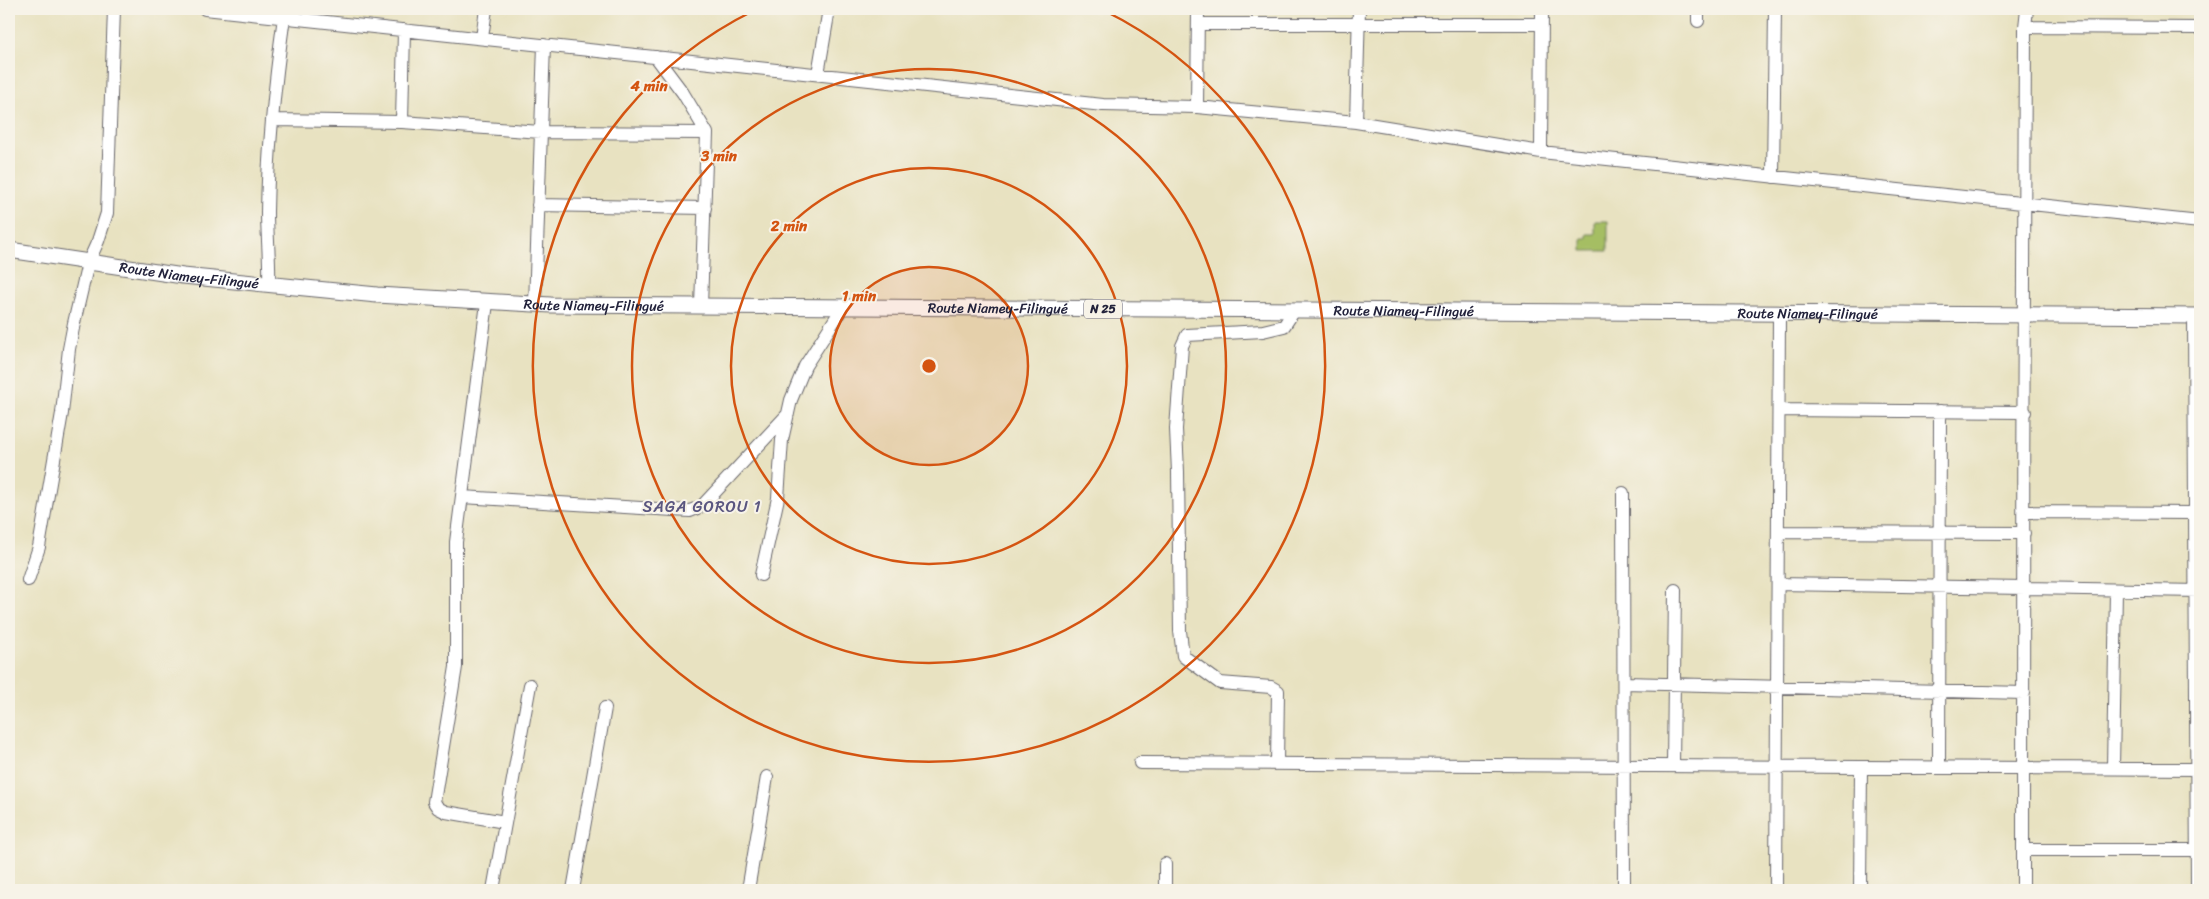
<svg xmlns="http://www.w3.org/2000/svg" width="2209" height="899" font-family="Sriracha,sans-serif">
  <rect width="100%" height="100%" fill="#f7f3e8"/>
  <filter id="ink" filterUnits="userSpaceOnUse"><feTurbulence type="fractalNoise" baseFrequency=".02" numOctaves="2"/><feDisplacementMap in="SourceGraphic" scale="10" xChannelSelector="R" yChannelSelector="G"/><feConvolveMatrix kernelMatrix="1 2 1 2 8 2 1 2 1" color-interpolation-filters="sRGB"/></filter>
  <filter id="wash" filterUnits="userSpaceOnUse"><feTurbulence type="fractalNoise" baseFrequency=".0096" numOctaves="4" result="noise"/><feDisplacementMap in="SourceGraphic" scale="20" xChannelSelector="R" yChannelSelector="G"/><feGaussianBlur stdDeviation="1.12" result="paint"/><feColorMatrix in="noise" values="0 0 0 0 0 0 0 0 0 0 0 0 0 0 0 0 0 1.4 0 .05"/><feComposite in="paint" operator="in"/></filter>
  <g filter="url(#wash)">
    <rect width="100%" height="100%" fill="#e8e2c1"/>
    <path fill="#a5be63" stroke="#64704f" d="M1595 221H1608V251H1582V238H1587V234H1595Z"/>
  </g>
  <g filter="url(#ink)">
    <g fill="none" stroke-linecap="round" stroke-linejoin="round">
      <g stroke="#67656a" stroke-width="14">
        <path id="minor" d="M205 9 1103 105 1197 107 1356 122 1541 152 2200 222
          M1698 21V9
          M1198 24H1542
          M2025 27 2200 28
          M482 38 486 9
          M656 57 683 93 707 133 701 306
          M818 74 829 9
          M1197 107 1198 9
          M273 120 402 122 541 132 707 133
          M402 122 404 30
          M1356 122 1359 9
          M1541 152 1542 9
          M1773 177 1775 9
          M538 205 705 208
          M269 285C270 260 267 236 267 212 268 147 275 81 284 17
          M487 303 456 542V667L434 802 438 808 446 812 505 822
          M535 304 544 45
          M2194 316 2197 890
          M1779 410 2025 412
          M1623 493 1624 890
          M462 497 690 511 702 506 788 414
          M2024 512 2195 513
          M1778 532 2024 533
          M761 575 778 498 782 440 791 400 805 366 843 307
          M28 580 39 547 62 413 69 349 74 323 88 263 98 241 107 213 114 9
          M1778 584 2200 591
          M1624 683 2024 693
          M1140 763 2200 769
          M1277 764 1278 691 1271 687 1220 683 1183 656 1180 631 1178 472 1176 429 1182 346 1187 335 1263 331 1284 326 1294 311
          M1673 766 1675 590
          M1939 767 1940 411
          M2113 768 2116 590
          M2023 850H2197
          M1165 864V890
          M493 890 530 685
          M573 890 605 708
          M748 890 767 777
          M1776 890 1779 314
          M1860 890 1861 767
          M2023 890C2024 602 2022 315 2025 27L2027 9"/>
      </g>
      <g stroke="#67656a" stroke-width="17">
        <g id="major">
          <path id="s1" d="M9 250 183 276 377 295 551 305 2200 316"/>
        </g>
      </g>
      <use href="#minor" stroke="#fff" stroke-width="12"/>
      <use href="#major" stroke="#fff" stroke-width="15"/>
    </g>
  </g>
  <circle cx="929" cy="366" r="99" fill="#d45411" fill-opacity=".12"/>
  <g fill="none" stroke="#d45411" stroke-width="2.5">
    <circle cx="929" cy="366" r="99"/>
    <circle cx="929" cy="366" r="198"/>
    <circle cx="929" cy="366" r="297"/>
    <path d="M1103 10A396 396 0 1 1 755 10"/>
  </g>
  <g text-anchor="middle" stroke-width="4" stroke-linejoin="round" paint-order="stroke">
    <rect fill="#f7f3e8" stroke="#62616f" stroke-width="1" x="1084" y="299.5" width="38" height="19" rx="4"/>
    <g font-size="12" font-weight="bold" fill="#22223b">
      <text x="1103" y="313">N 25</text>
    </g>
    <g font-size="14" fill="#22223b" stroke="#f7f3e8">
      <text dy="5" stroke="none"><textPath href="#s1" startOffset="182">Route Niamey-Filingué</textPath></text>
      <text dy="5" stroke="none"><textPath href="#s1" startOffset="588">Route Niamey-Filingué</textPath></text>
      <text dy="5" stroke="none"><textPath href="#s1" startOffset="992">Route Niamey-Filingué</textPath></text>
      <text dy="5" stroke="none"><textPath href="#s1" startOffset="1398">Route Niamey-Filingué</textPath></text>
      <text dy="5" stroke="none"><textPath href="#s1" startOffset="1802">Route Niamey-Filingué</textPath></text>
    </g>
    <g font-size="16" letter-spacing="1" fill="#5a5680" stroke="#f7f3e8">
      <text x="702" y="512">SAGA GOROU 1</text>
    </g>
  </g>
  <circle cx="929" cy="366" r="8" fill="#d45411" stroke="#f7f3e8" stroke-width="2.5"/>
  <g font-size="15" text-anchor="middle" font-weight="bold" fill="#d45411" stroke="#f7f3e8" stroke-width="4" stroke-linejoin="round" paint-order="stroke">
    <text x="649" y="91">4 min</text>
    <text x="719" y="161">3 min</text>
    <text x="789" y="231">2 min</text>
    <text x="859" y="301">1 min</text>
  </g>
  <rect width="2209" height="899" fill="none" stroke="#f7f3e8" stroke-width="30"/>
</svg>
